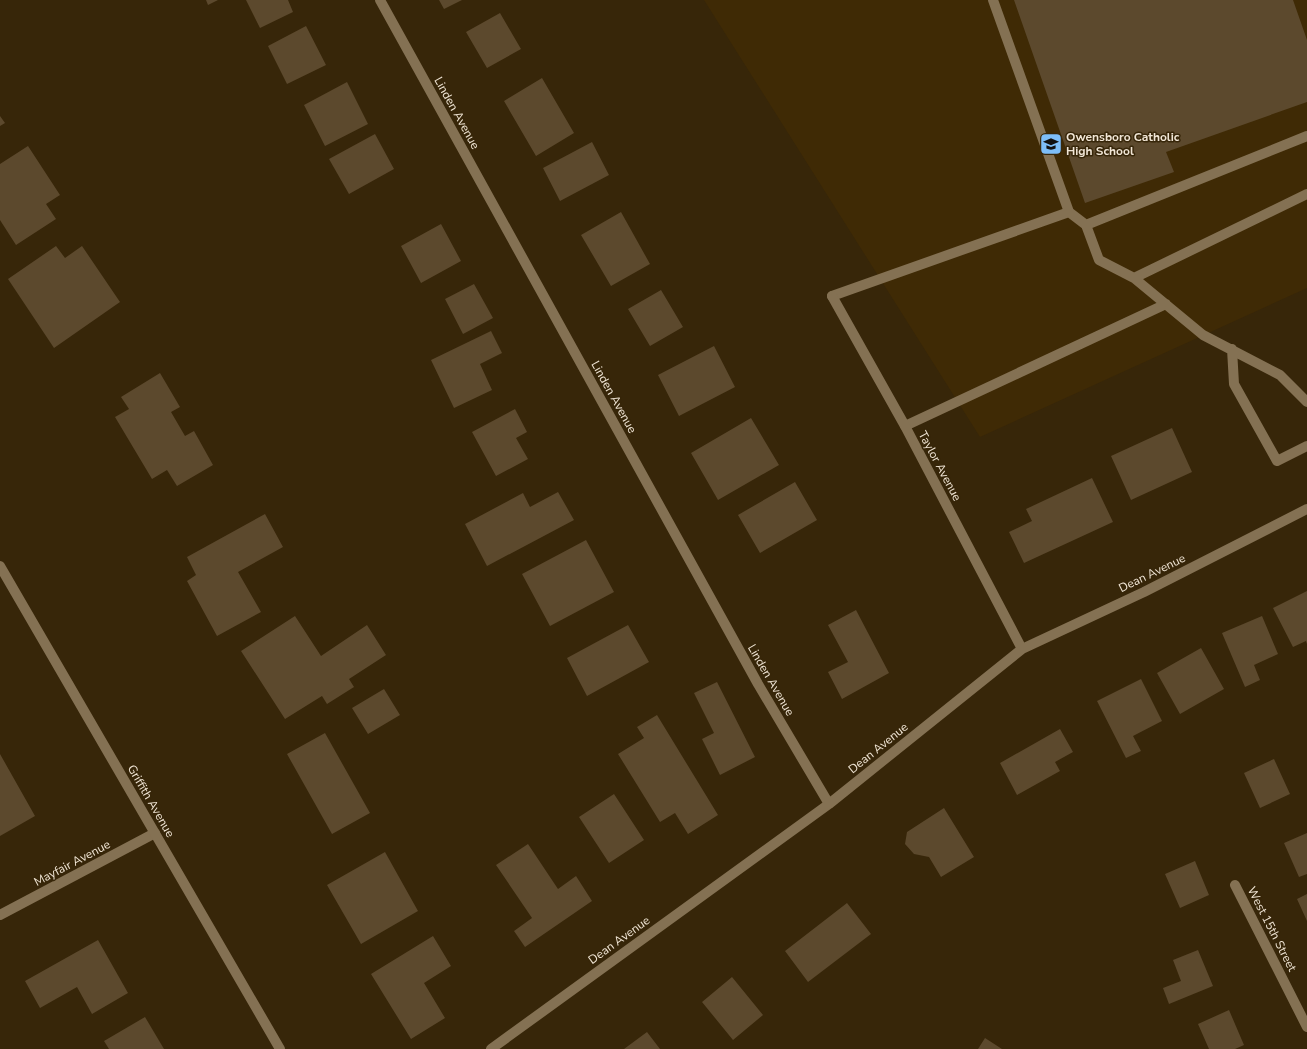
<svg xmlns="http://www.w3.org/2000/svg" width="1307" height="1049" font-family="'Nunito Sans',sans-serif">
  <rect width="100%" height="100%" fill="#372609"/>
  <path fill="#3f2a05" d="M704 0H1307V288L980 437Z"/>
  <path fill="#5c492d" d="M206 0H218L208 5Z
    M246 0H288L293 12 260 28Z
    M439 0H462L444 9Z
    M1014 0H1293L1307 40V102L1166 152 1174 172 1085 203Z
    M500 13 521 49 487 68 466 32Z
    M306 26 326 65 287 84 268 46Z
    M542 78 574 133 536 156 504 101Z
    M347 82 368 124 325 146 304 105Z
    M0 116 5 123 0 126Z
    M375 134 394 169 349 194 329 159Z
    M592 142 609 175 560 201 543 168Z
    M28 146 60 195 46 204 56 219 16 245 0 220V164Z
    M621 212 650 264 611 286 581 235Z
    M441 224 461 261 421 283 401 246Z
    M56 246 65 258 82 246 120 302 54 348 8 279Z
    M474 284 493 318 463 334 445 299Z
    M661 290 683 327 650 346 628 309Z
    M491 331 502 353 480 364 492 390 454 408 431 360Z
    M714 346 735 387 679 416 658 375Z
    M160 373 180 407 171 412 185 436 194 431 213 465 177 486 167 470 152 479 115 417 129 409 121 397Z
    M515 409 527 432 516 438 528 459 496 476 472 432Z
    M751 418 779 465 718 500 691 453Z
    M1172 428 1192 472 1131 500 1111 456Z
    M1092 478 1113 522 1024 563 1009 532 1032 521 1026 509Z
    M795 482 817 520 760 553 738 515Z
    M558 492 574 520 487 566 465 524 523 493 530 507Z
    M265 514 283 547 238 572 261 612 217 636 187 581 196 575 187 557Z
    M586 540 614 592 550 626 522 574Z
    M1307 591V644L1306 641 1293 647 1273 608Z
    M856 610 889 673 842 699 828 672 848 662 828 625Z
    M295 616 321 656 367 625 386 655 349 679 354 687 327 704 322 696 285 719 241 651Z
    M1262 616 1278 654 1254 665 1260 680 1245 687 1222 633Z
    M628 625 649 662 587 696 567 658Z
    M1201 648 1224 689 1180 714 1157 673Z
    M1141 679 1162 721 1133 736 1141 751 1126 758 1097 701Z
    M717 682 755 757 720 775 702 739 714 733 694 693Z
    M384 689 400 715 368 734 352 708Z
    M657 715 718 815 688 834 675 813 660 822 618 754 644 738 637 727Z
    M1060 729 1073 752 1055 762 1060 771 1017 795 1000 763Z
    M325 733 370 813 332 834 287 754Z
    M0 754 35 816 0 836Z
    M1274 759 1290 794 1260 808 1244 773Z
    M614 794 644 840 609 863 579 817Z
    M944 808 974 857 941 877 929 857 914 854 905 844 907 832Z
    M1307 833V874L1299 877 1284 843Z
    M528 844 558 889 576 876 592 901 525 947 514 931 532 918 496 865Z
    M385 852 418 911 361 944 327 885Z
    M1195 861 1209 895 1180 908 1165 874Z
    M1307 894V921L1297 899Z
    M847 903 871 934 808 982 785 951Z
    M433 936 451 966 424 983 445 1018 411 1039 371 974Z
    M98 940 128 993 92 1014 77 987 40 1008 25 981Z
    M1198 950 1213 986 1169 1004 1163 988 1181 981 1173 960Z
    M732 977 763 1015 733 1040 702 1002Z
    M1229 1010 1244 1045 1235 1049H1209L1198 1024Z
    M145 1017 164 1049H109L104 1041Z
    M647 1032 660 1049H624Z
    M985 1038 1002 1049H978Z"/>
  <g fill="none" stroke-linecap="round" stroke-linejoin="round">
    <path stroke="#847153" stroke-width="10" d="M993 0 1069 212 1086 225
      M1307 194 1134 278 1203 335 1280 375 1307 402
      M1134 278 1099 260 1086 225 1307 136
      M832 296 1069 212
      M1232 349 1234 384 1277 461 1307 446
      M905 426 1166 304"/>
    <path stroke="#847153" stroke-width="10" d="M380 0 758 684 829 804
      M832 296 905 426 1022 649
      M1235 885 1307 1027
      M0 915 155 833
      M491 1049 829 804 1022 649 1144 592 1307 509"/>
    <path stroke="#847153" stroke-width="10" d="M0 566 280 1049"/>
  </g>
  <defs>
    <g id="school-square" transform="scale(1.15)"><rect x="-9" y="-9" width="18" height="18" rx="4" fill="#7dbef9" stroke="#372609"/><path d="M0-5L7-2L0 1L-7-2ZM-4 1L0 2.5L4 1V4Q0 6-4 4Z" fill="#111"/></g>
  </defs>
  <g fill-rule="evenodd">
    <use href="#school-square" x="1051" y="144"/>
  </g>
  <g text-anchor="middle" stroke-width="3" stroke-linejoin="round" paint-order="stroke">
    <g font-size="12" fill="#f1e6d6" stroke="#372609">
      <text transform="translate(457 113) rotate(61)" y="4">Linden Avenue</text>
      <text transform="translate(614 397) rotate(61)" y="4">Linden Avenue</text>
      <text transform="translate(940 466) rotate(62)" y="4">Taylor Avenue</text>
      <text transform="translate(1152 573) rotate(-26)" y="4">Dean Avenue</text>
      <text transform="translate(771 680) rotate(60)" y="4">Linden Avenue</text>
      <text transform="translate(878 748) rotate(-39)" y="4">Dean Avenue</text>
      <text transform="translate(151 801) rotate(60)" y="4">Griffith Avenue</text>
      <text transform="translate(72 863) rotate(-28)" y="4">Mayfair Avenue</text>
      <text transform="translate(1272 929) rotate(63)" y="4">West 15th Street</text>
      <text transform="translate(619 940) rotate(-36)" y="4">Dean Avenue</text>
    </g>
    <g font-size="12" font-weight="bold" fill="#f1e6d6" stroke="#372609" text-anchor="start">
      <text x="1066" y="141">Owensboro Catholic<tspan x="1066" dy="14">High School</tspan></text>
    </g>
  </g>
</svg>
